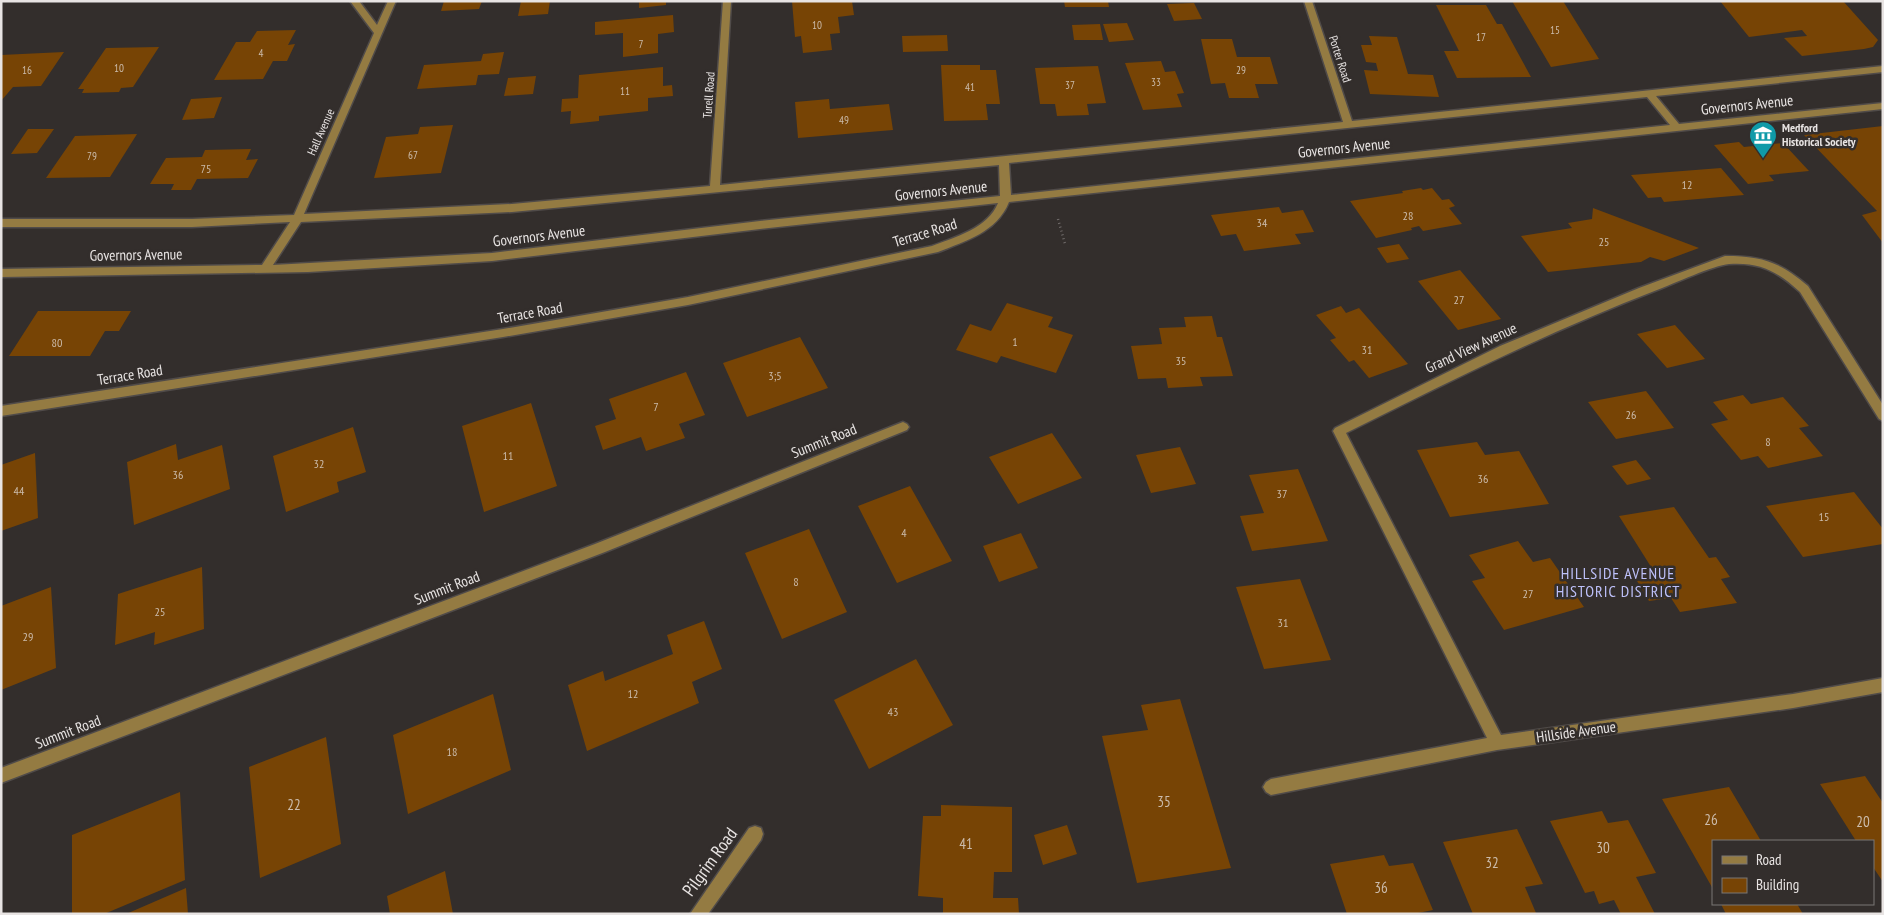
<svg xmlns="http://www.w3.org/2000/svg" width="1884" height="915" font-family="'PT Sans Narrow',sans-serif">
  <rect width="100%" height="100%" fill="#332e2c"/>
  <path fill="#774405" d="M444 1H482L479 9 441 11Z
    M521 1H550L548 14 518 16Z
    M639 1H666V5L639 8Z
    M792 1H852L854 15 838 17 840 33 830 34 832 50 803 53 801 36 795 37Z
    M1064 1H1108L1109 7H1065Z
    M1512 1H1563L1599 59 1551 67Z
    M1720 1H1843L1878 40 1873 47 1864 49 1802 56 1784 38 1807 36 1802 30 1749 37Z
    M1194 3 1202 19 1174 21 1167 4Z
    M1436 5H1486L1497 24H1502L1531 77 1457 78 1444 51H1459Z
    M673 15 674 32 658 34V53L623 57V33L595 35V22Z
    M1127 23 1134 40 1109 42 1103 24Z
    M1100 24 1103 40H1074L1072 25Z
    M296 30 288 45 295 44 287 61H273L263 79 214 80 236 42H250L257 31Z
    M947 35 948 51 903 52 902 36Z
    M1369 36 1397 37 1408 74 1433 75 1439 97 1370 94 1364 70 1378 71 1376 63 1366 62 1361 45H1372Z
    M1201 39H1232L1237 57H1270L1278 84H1255L1259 98H1229L1225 83 1211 84Z
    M159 47 133 87 121 88 119 92 82 93 84 89H78L106 48Z
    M64 52 41 86 13 87 1 101V55Z
    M504 52 499 74 478 75 476 85 417 89 424 65 481 61 483 54Z
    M1161 61 1165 72 1175 71 1184 93 1177 94 1182 107 1143 110 1125 63Z
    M941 65H980V70H996L1000 104H986L988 120 944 121Z
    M1098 66 1106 103 1087 104 1089 115 1057 116 1055 104H1040L1035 68Z
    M663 67V86L672 85 673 96 648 98V111L599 116V121L570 124 571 111 561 112 562 99 578 98 579 75Z
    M536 76 533 94 504 96 508 78Z
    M222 97 214 118 182 120 191 99Z
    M829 99 830 109 889 104 893 130 798 138 795 102Z
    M453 125 441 173 374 178 386 137 418 134 420 127Z
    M1883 126V243L1862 215 1877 211 1804 135Z
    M28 129H54L37 153 11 154Z
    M137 134 110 177 46 178 75 136Z
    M1739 142 1744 147 1783 143 1809 171 1769 175 1774 181 1748 184 1714 145Z
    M251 149 246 160 258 159 248 178 197 179 191 190H171L174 184H150L166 158 202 157 205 150Z
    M1721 168 1744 195 1664 202 1661 197 1648 198 1631 175Z
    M1421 188 1423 190 1432 188 1442 200 1449 199 1455 206 1449 208 1462 224 1423 231 1419 226 1411 228 1412 230 1376 238 1350 201 1403 193 1402 191Z
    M1279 207 1282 213 1303 210 1314 232 1295 234 1301 244 1244 251 1236 234 1221 236 1211 215Z
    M1593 208 1699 248 1664 261 1650 257 1641 262 1548 272 1521 236 1572 228 1568 223 1592 219Z
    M1399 244 1409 259 1387 263 1377 248Z
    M1460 270 1501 319 1458 330 1418 281Z
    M1007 303 1053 317 1048 327 1073 335 1056 373 1001 356 997 363 956 350 970 324 991 331Z
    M1341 306 1346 313 1359 308 1408 364 1369 378 1354 360 1349 362 1330 340 1336 338 1316 315Z
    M38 311H131L119 331H105L90 356H9Z
    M1212 316 1217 337H1222L1233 376 1200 377 1203 386 1168 388 1166 378 1138 379 1131 346 1162 344 1159 328 1186 327 1184 317Z
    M1675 325 1705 359 1667 368 1637 334Z
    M800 337 828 388 747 417 723 363Z
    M686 372 705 415 679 424 685 438 646 451 641 437 603 450 595 426 616 419 609 399Z
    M1646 391 1674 428 1616 439 1588 402Z
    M1743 395 1751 404 1783 397 1809 426 1799 428 1823 456 1768 468 1758 456 1741 460 1711 424 1728 420 1713 402Z
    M531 403 557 486 484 512 462 426Z
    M353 427 366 472 337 482 339 492 286 512 273 456Z
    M1052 433 1082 478 1018 504 989 457Z
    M1477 442 1485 455 1519 451 1549 504 1450 517 1417 450Z
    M176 444 178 460 222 445 230 489 134 525 127 462Z
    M1180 447 1196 484 1151 493 1136 455Z
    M35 453 38 518 1 531V465Z
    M1636 460 1651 479 1627 485 1612 466Z
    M1298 469 1328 541 1252 551 1240 516 1264 513 1249 475Z
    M910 486 952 561 897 583 858 506Z
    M1854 492 1883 529V544L1803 557 1766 506Z
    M1674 507 1709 558 1716 557 1730 577 1721 579 1737 603 1680 612 1671 598 1649 601 1637 581 1658 578 1619 516Z
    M809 529 847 612 782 639 745 553Z
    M1021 533 1038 568 999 582 983 546Z
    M1518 541 1533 562 1550 558 1584 607 1504 630 1472 581 1485 578 1469 555Z
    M202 567 204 629 154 645 155 632 115 645 118 594Z
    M1300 579 1331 660 1264 669 1236 587Z
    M51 587 56 668 1 690V606Z
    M704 621 722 669 692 682 699 703 587 751 568 685 603 671 605 681 673 654 667 635Z
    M916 659 953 725 869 769 834 700Z
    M493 694 511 770 408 814 393 735Z
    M1180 699 1231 868 1137 883 1102 736 1148 730 1141 705Z
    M326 737 341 844 260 878 249 767Z
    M1865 776 1883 803V882L1873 867V841H1856L1820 784Z
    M1729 787 1761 841H1713V889L1662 799Z
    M180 792 185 880 104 914H72V835Z
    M941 805 1012 807V872H994L993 898H1018L1019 914H943V898L918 896 923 816H941Z
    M1602 811 1608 823 1628 820 1656 873 1636 877 1655 914H1621L1614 900 1599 904 1594 891 1585 893 1550 821Z
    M1067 825 1077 854 1043 865 1034 835Z
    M1517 829 1543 884 1525 887 1536 913 1473 914 1443 842Z
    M1384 855 1389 866 1413 863 1433 910 1413 914H1347L1330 864Z
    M445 871 453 914H390L387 896Z
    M186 888 188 914H126Z
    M1721 904H1797L1803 914H1726Z"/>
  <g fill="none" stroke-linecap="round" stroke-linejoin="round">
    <g stroke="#504b49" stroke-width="3">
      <path id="minor" d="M350 1H359L377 25 388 1H396L304 214 512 204 710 186 723 1H731L720 185 1343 122 1304 1H1312L1352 121 1883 66V72L1656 96 1679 124 1883 103V109L1009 202C997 232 966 241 938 252L688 305 503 337 1 416V406L503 329 688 297 932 246C956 237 988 228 998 203L760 229 492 261 308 272 1 277V269L262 265 290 222 192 227H1V219H192L294 215 374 33ZM1647 97 1670 125 1011 195 1009 163ZM999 165 1000 196 760 221 492 253 273 265 301 222 512 212Z
        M1725 256C1762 256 1780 262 1808 286L1883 405V421L1879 419 1800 292C1777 271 1760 262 1729 264 1714 265 1673 284 1657 290 1550 331 1448 382 1346 433L1501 735 1793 694 1883 678V692L1793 708 1497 750 1271 795 1266 792 1263 787 1266 782 1271 779 1487 738 1333 431 1335 428 1500 346 1639 288Z
        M903 422 907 424 909 427 907 430 605 552 1 783V768L595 544Z
        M755 826 761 828 763 834 761 840 708 914H690L749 828Z"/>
    </g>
    <path stroke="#706b6a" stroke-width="2.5" stroke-dasharray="1 3" stroke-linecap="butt" d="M1058 219 1065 244"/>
    <use href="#minor" fill="#947b42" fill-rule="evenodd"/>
  </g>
  <defs>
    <g id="museum-pin" transform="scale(1.4375)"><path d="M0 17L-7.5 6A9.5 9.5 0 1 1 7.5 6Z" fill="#0f9aa8" stroke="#332e2c"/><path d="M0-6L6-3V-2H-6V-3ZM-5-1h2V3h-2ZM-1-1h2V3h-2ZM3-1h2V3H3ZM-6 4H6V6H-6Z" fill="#fff"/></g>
  </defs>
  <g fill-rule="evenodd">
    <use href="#museum-pin" x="1763" y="135"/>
  </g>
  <g text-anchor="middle" stroke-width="5" stroke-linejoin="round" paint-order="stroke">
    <g font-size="11" fill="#ccbcac">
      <text x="817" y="29">10</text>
      <text x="1555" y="34">15</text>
      <text x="1481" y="41">17</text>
      <text x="641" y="48">7</text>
      <text x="261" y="57">4</text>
      <text x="119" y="72">10</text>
      <text x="27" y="74">16</text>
      <text x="1241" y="74">29</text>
      <text x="1156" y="86">33</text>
      <text x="1070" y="89">37</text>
      <text x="970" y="91">41</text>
      <text x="625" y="95">11</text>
      <text x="844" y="124">49</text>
      <text x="413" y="159">67</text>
      <text x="92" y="160">79</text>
    </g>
    <g font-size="12" fill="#e8e4e3" stroke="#332e2c">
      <text transform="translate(1340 59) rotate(72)" y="4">Porter Road</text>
      <text transform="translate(709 95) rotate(-86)" y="4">Turell Road</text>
      <text transform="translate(321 132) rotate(-66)" y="4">Hall Avenue</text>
    </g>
    <g font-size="12" font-weight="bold" fill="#e8e4e3" stroke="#332e2c" text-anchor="start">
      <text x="1782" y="132">Medford<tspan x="1782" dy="14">Historical Society</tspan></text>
    </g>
    <g font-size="12" fill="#ccbcac">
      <text x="206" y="173">75</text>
      <text x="1687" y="189">12</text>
      <text x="1408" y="220">28</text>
      <text x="1262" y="227">34</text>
      <text x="1604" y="246">25</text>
      <text x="1459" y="304">27</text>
      <text x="1015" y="346">1</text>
      <text x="57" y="347">80</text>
      <text x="1367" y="354">31</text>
      <text x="1181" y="365">35</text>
      <text x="775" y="380">3;5</text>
      <text x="656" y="411">7</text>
      <text x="1631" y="419">26</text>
      <text x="1768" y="446">8</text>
      <text x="508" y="460">11</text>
      <text x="319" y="468">32</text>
      <text x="178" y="479">36</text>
      <text x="1483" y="483">36</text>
      <text x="19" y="495">44</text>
      <text x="1282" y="498">37</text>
      <text x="1824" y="521">15</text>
      <text x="904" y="537">4</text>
      <text x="796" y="586">8</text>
      <text x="1528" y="598">27</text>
      <text x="160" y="616">25</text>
      <text x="1283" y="627">31</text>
      <text x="28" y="641">29</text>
      <text x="633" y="698">12</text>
      <text x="893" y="716">43</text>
      <text x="452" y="756">18</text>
    </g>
    <g font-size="15" fill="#e8e4e3" stroke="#332e2c">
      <text transform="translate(1747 105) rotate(-6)" y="5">Governors Avenue</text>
      <text transform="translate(1344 148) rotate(-6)" y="5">Governors Avenue</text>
      <text transform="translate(941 191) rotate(-6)" y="5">Governors Avenue</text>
      <text transform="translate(925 233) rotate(-17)" y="5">Terrace Road</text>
      <text transform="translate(539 236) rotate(-7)" y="5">Governors Avenue</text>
      <text transform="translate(136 255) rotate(-1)" y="5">Governors Avenue</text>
      <text transform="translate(530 313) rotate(-10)" y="5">Terrace Road</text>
      <text transform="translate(1471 348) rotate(-25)" y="5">Grand View Avenue</text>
      <text transform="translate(130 375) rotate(-9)" y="5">Terrace Road</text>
      <text transform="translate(824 441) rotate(-22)" y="5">Summit Road</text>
      <text transform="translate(447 588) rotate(-21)" y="5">Summit Road</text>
      <text transform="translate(68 732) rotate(-21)" y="5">Summit Road</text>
      <text transform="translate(1576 732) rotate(-8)" y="5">Hillside Avenue</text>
    </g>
    <g font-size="15" fill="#ccbcac">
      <text x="1164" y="807">35</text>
      <text x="294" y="810">22</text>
      <text x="1711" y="825">26</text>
      <text x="1863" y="827">20</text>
      <text x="966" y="849">41</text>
      <text x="1603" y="853">30</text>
      <text x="1492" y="868">32</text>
      <text x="1381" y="893">36</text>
    </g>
    <g font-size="16" letter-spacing="1" fill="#bec1fa" stroke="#332e2c">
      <text x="1618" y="579">HILLSIDE AVENUE<tspan x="1618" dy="18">HISTORIC DISTRICT</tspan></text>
    </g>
    <g font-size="18" fill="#e8e4e3" stroke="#332e2c">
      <text transform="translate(710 862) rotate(-54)" y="6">Pilgrim Road</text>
    </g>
  </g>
  <rect width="1884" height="915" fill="none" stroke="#e8e4e3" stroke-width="5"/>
  <rect x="1712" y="840" width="162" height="65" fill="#332e2c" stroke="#7b7775"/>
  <rect x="1722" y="856" width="25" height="8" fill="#947b42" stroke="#7b7775"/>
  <text x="1756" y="865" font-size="15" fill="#e8e4e3">Road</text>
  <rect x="1722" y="878" width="25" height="15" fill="#774405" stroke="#7b7775"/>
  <text x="1756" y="890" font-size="15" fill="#e8e4e3">Building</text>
</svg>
